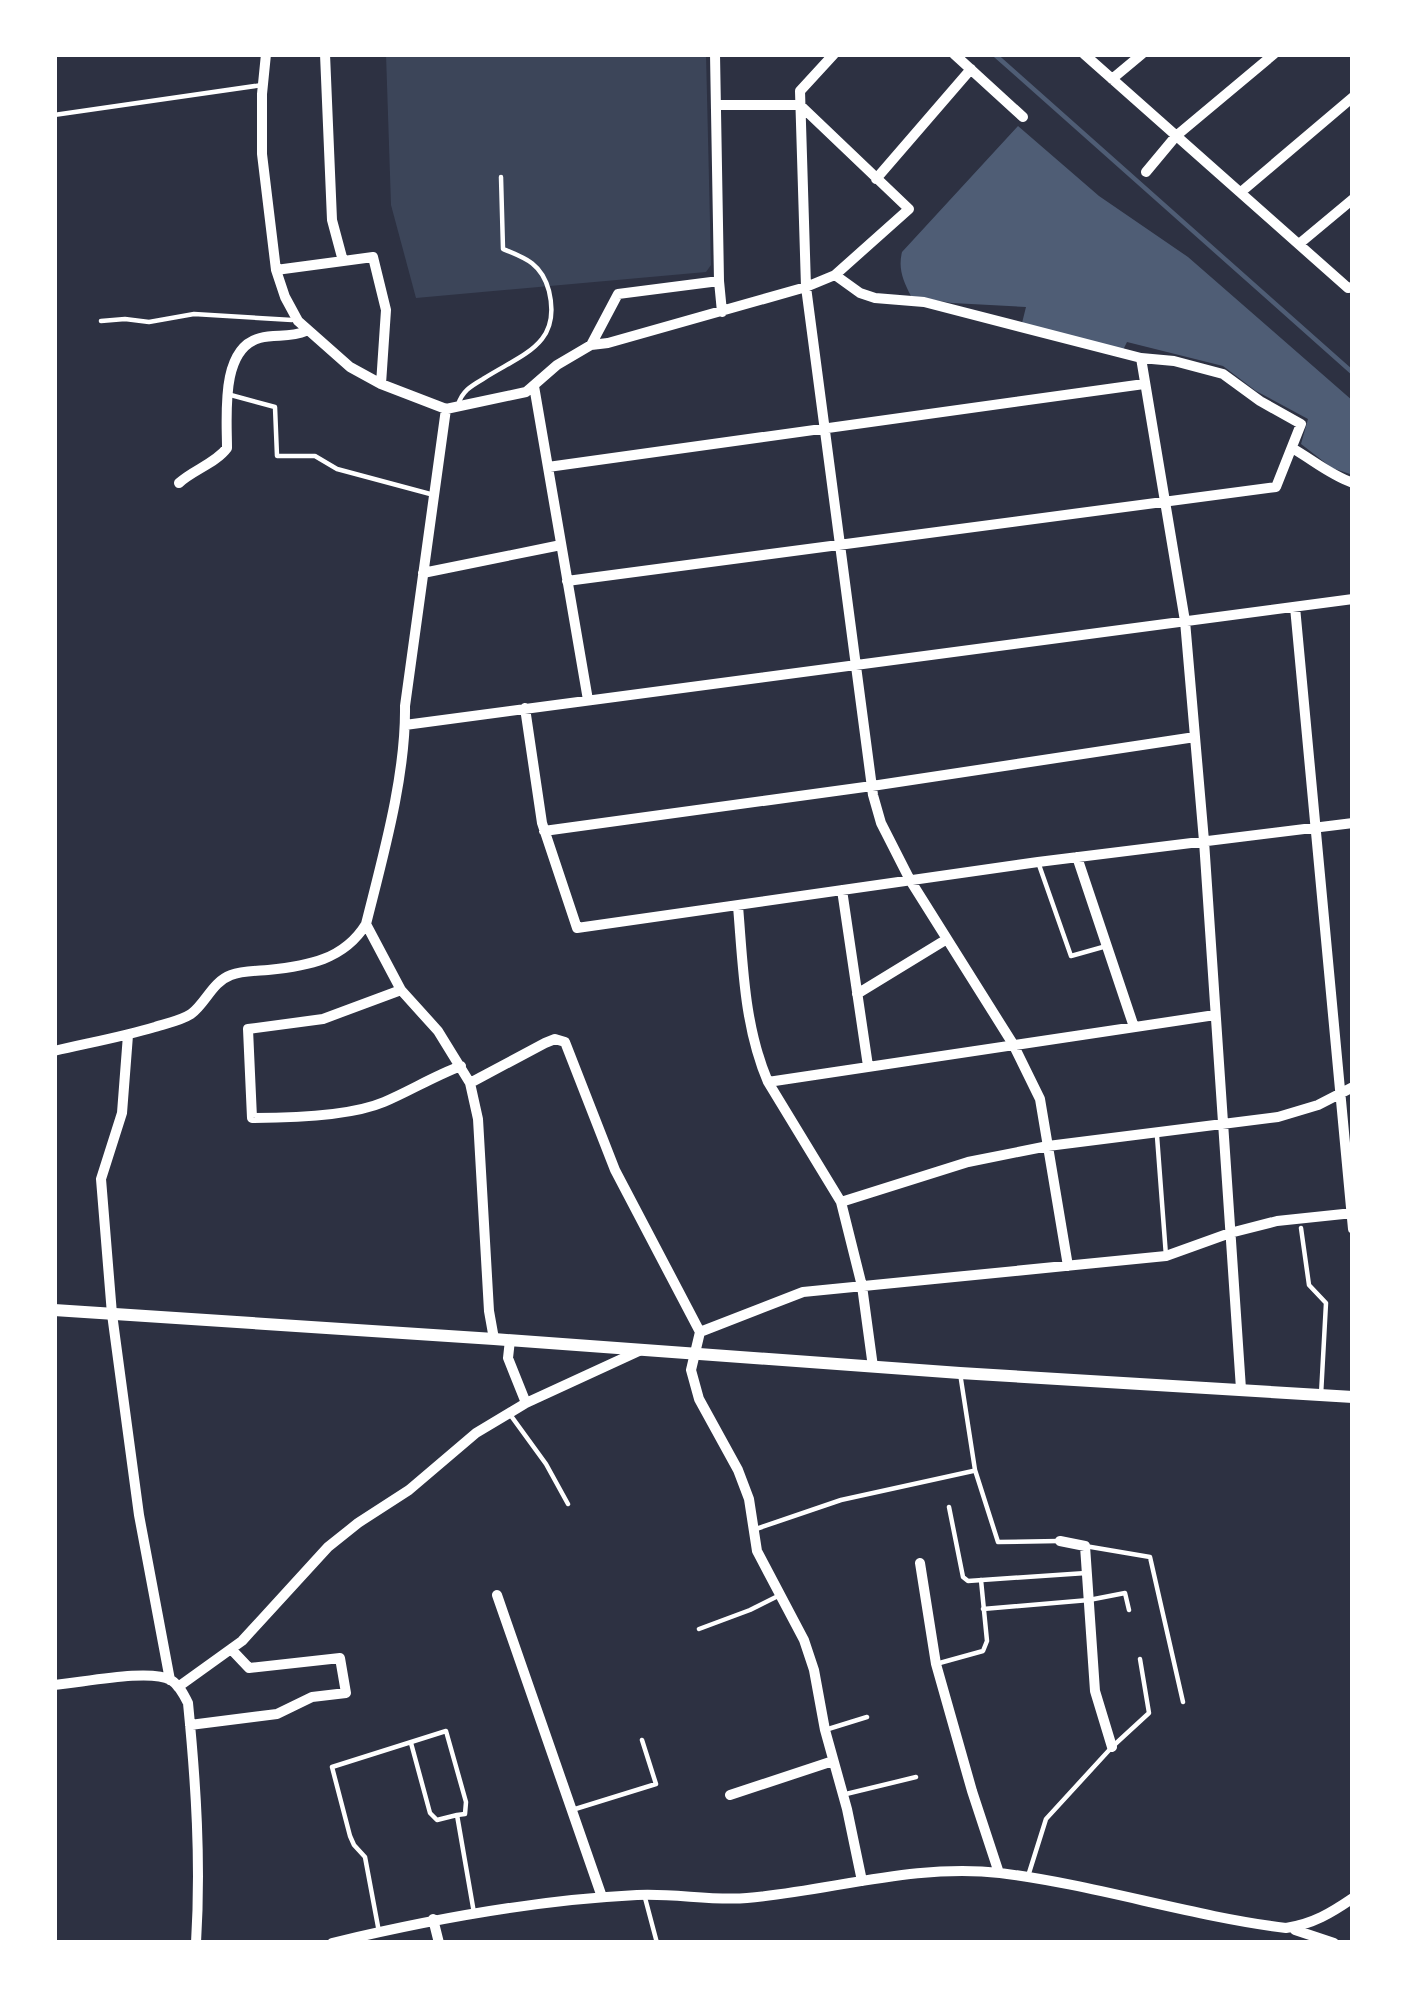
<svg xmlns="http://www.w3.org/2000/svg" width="1407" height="1997" font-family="Arial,sans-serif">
  <rect width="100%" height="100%" fill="#2d3142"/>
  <path fill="#3c4559" d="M386 54H706L711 265 706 272 416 298 391 205Z"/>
  <path fill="#4f5d75" d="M1018 126 1099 196 1188 257 1353 401V475L1332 468 1301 444 1308 419 1256 391 1223 366 1127 342 1123 350 1022 323 1026 307 952 303 911 296C903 280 898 269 902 252Z"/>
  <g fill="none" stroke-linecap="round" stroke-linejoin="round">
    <path stroke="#4f5d75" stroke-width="4.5" d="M994 54 1353 373"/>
    <path stroke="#fff" stroke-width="4.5" d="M54 115 262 85
      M101 321 125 319 149 322 194 314 292 320
      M227 394 275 407 277 456H315L337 469 434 495
      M458 405C462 391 471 386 483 379 522 354 562 345 549 291 542 264 526 258 503 249L501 177
      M1038 862 1071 956 1103 947
      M1157 1136 1166 1256
      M1301 1228 1309 1285 1326 1303 1321 1395
      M960 1373 975 1470 998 1542 1059 1541
      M509 1413 546 1464 568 1504
      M949 1507 963 1577 968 1581 1086 1573
      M753 1530 841 1500 973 1471
      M1085 1546 1150 1557 1183 1702
      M983 1609 1089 1600 1125 1593 1129 1610
      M699 1629 750 1610 780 1595
      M936 1664 983 1651 987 1641 981 1580
      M825 1730 867 1717
      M411 1743 430 1813 437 1820 457 1815
      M846 1794 916 1777
      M572 1810 656 1784 642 1740
      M1029 1873 1046 1819 1112 1747 1149 1713 1140 1659
      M644 1894 657 1943
      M379 1932 365 1857 354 1845 350 1836 332 1767 446 1731 466 1802 465 1814 457 1815 474 1913"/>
    <path stroke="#fff" stroke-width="10" d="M266 54 262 94V154L276 270 285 297 298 321 350 367 381 384 446 409 526 392 557 365 591 345 618 294 719 281
      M325 54 332 220 343 261
      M715 54 719 281 722 312
      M834 54 800 91 806 287 873 795 881 823 910 880 1013 1044 1040 1099 1068 1266
      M954 54 1023 117
      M1084 54 1348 288 1353 287
      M1112 79 1142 54
      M1146 172 1176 136 1274 54
      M876 179 971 69
      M1241 192 1353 97
      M1299 244 1353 199
      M276 270 373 257 386 310 381 384
      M591 345 608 343 806 287 835 275 909 209 800 105H716
      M1141 358 1185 621 1204 841 1241 1389
      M534 386 588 700
      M1292 448C1313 460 1330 475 1353 483
      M548 467 1144 384
      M179 483C193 470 216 463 227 448 227 416 220 348 260 338 276 334 290 338 306 331
      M423 573 561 545
      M567 581 1276 487 1301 424 1260 401 1223 374 1174 361 1141 358 924 302 875 298 860 293 835 275
      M1295 607 1353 1229
      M525 708 542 823 577 928 1038 862 1353 823
      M405 725 1353 599
      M544 831 872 786 1195 737
      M1077 857 1134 1027
      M842 890 868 1066
      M738 906C743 965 744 1026 768 1082L841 1202 862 1286 873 1367
      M366 924 401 990 438 1031 470 1083 478 1119 489 1311 494 1339
      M401 990 323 1019 248 1029 252 1118C288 1118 351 1116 384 1102 410 1091 434 1076 461 1066
      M857 994 947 939
      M128 1035 122 1113 101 1179 112 1314 139 1515 170 1680
      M54 1051C88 1043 122 1037 155 1027 167 1023 180 1021 191 1014 206 1003 212 982 231 975 242 971 256 971 268 970 307 966 344 960 366 924 383 856 406 776 405 706L446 409
      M768 1082 1215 1015
      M470 1083 545 1043 555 1039 565 1042 615 1170 700 1332
      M841 1202 968 1162 1048 1146 1278 1117 1318 1105 1353 1087
      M510 1340 508 1358 526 1403
      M1060 1541 1085 1546 1095 1691 1112 1747
      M920 1563 936 1664 972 1791 999 1873
      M497 1595 602 1897
      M54 1685C81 1683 149 1668 171 1680 179 1685 184 1695 188 1703 196 1784 201 1862 196 1943
      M178 1687 242 1641 328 1547 358 1523 409 1490 476 1433 526 1403 639 1351
      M190 1725 277 1714 312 1697 346 1693 340 1658 249 1668 231 1649
      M730 1795 833 1761
      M862 1881 847 1809 825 1730 814 1670 804 1640 757 1551 749 1499 738 1470 699 1399 691 1370 700 1332 803 1292 1166 1256 1230 1233 1277 1221 1353 1213
      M433 1919 439 1943
      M1295 1930 1334 1943
      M332 1943C432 1919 534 1900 637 1895 674 1893 711 1901 747 1898 830 1891 915 1863 1000 1873 1096 1885 1190 1916 1286 1928 1313 1924 1331 1913 1353 1898"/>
    <path stroke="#fff" stroke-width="12" d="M54 1310 494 1339 960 1373 1353 1397"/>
  </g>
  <rect width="1407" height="1997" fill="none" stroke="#ffffff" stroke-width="114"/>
</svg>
